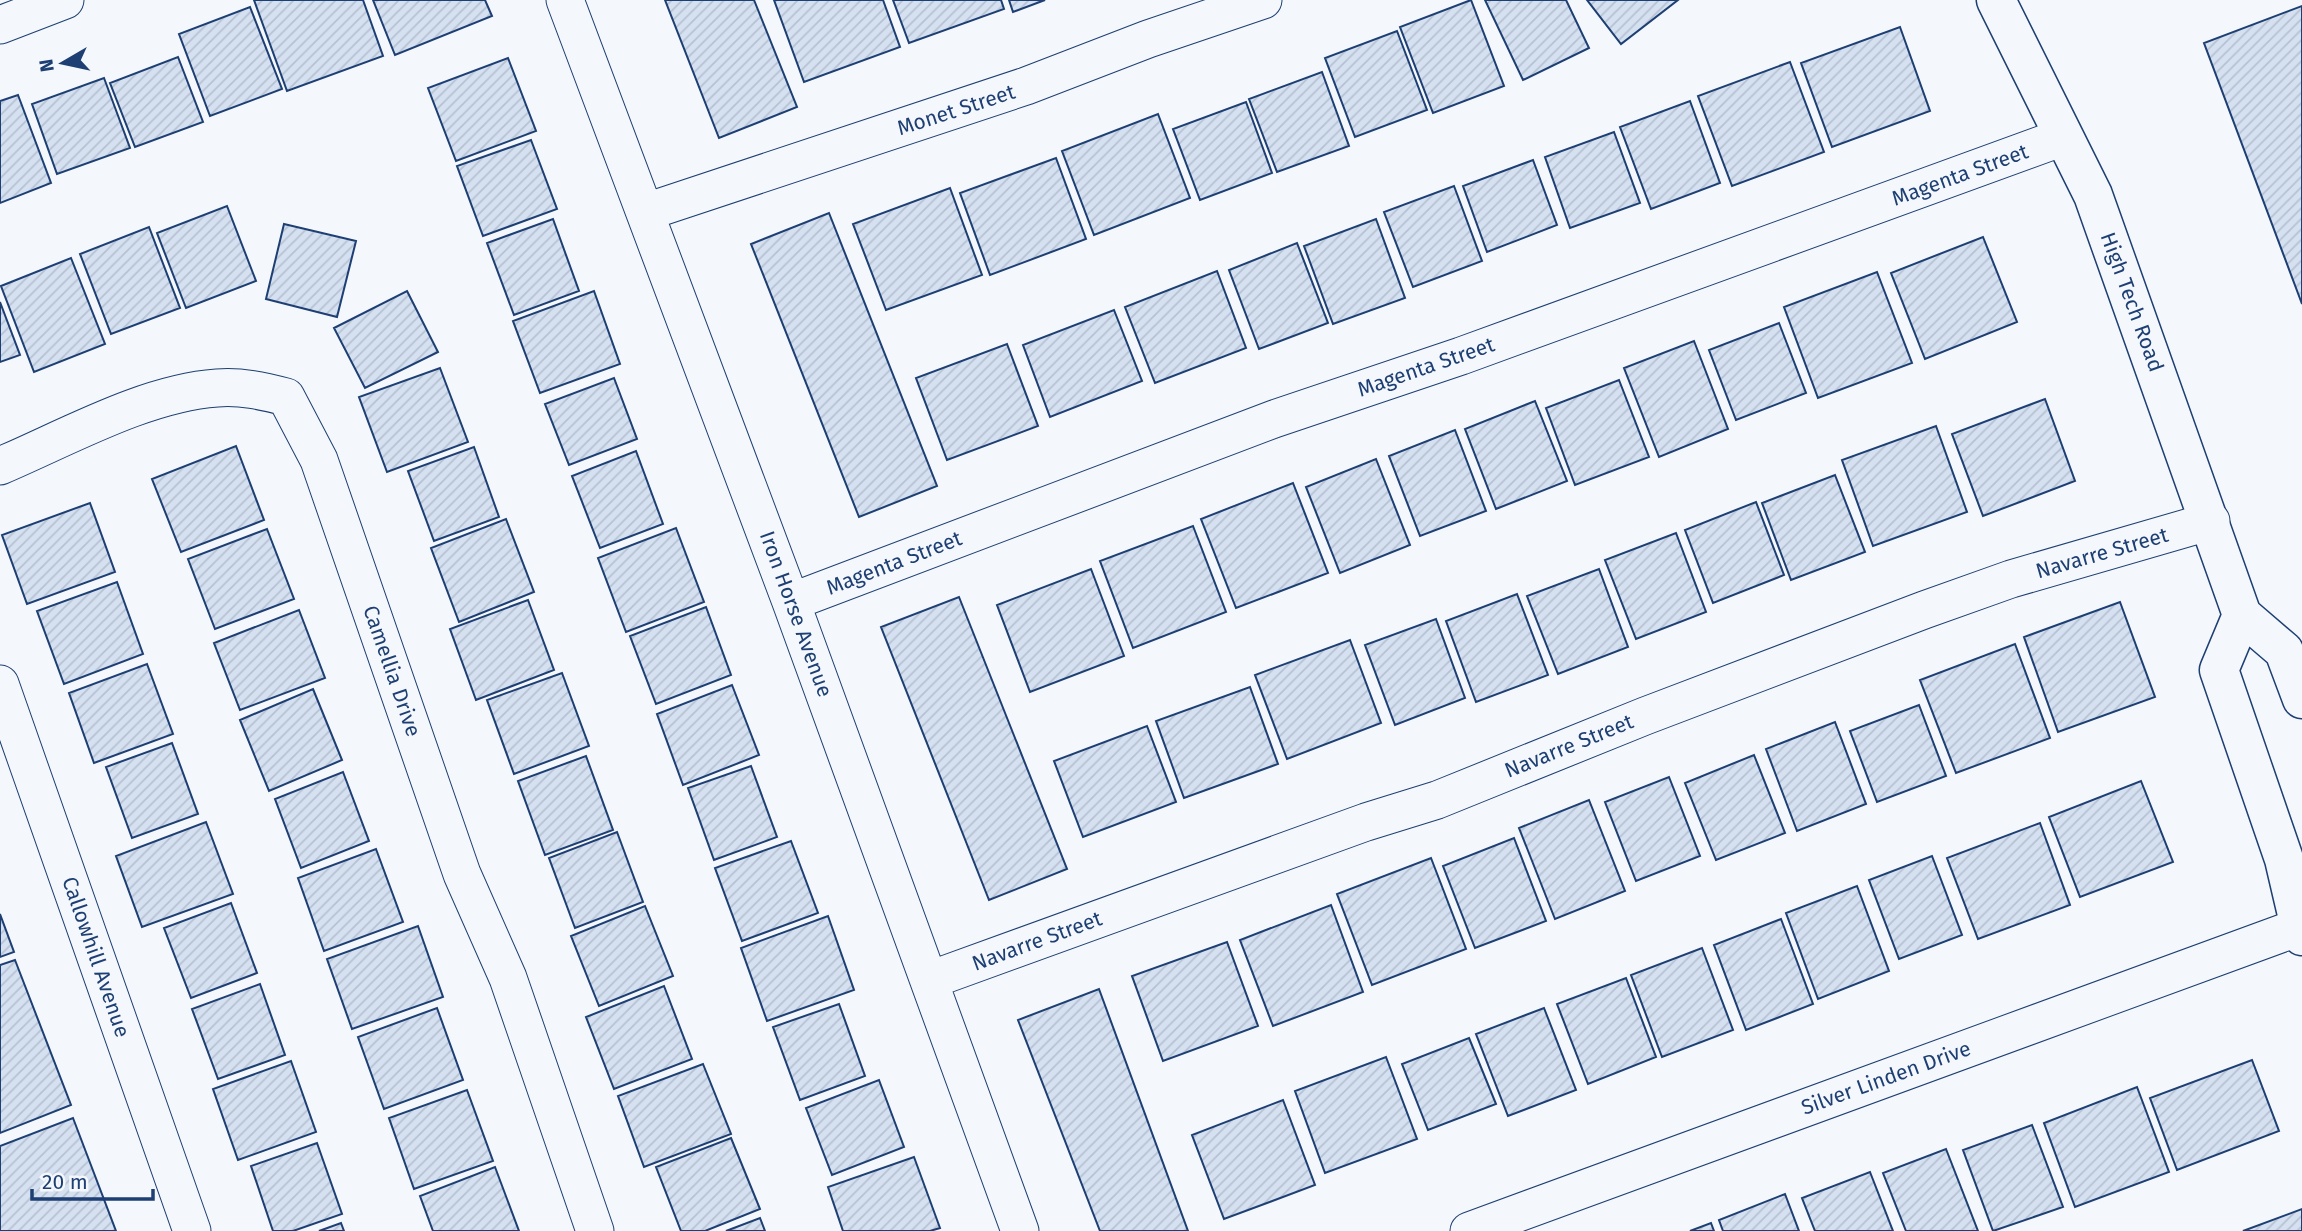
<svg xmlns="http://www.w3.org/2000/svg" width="2302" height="1231" font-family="'Fira Sans',sans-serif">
  <defs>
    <pattern id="building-hatch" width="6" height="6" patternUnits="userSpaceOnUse" patternTransform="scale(1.75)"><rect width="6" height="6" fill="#d5e0f0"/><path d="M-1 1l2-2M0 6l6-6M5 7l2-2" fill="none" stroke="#b6c1d1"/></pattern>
  </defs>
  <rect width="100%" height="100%" fill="#f4f7fb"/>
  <path fill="url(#building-hatch)" stroke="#1d3f73" stroke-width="2" d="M254 0H363L383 56 287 91Z
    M373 0H485L492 16 395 55Z
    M665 0H754L797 107 719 138Z
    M774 0H883L900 47 804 82Z
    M893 0H1001L1004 9 909 43Z
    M1009 0H1045L1013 12Z
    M1471 0 1504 86 1433 113 1400 27Z
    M1485 0H1566L1589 48 1523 80Z
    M1587 0H1678L1621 44Z
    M2302 6V304L2204 43Z
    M250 7 282 89 210 116 179 34Z
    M1900 27 1930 111 1832 147 1801 63Z
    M1397 31 1427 110 1355 137 1325 58Z
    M178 57 203 122 135 147 110 83Z
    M508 58 536 131 456 161 428 88Z
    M1790 62 1824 152 1732 186 1698 96Z
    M1322 72 1349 146 1277 172 1249 99Z
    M104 78 130 148 57 174 32 104Z
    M18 95 51 183 0 203V101Z
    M1690 101 1720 183 1651 209 1620 127Z
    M1246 102 1272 173 1200 200 1173 129Z
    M1158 114 1190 198 1094 235 1062 151Z
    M1614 132 1640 203 1570 228 1545 157Z
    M531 140 557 209 483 236 457 166Z
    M1056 158 1086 239 990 275 960 193Z
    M1533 160 1557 225 1487 252 1463 186Z
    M1454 186 1482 261 1413 287 1384 212Z
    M950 188 982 275 886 310 853 224Z
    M227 206 256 281 186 308 157 233Z
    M829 213 937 486 859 517 751 244Z
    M553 219 579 291 514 315 487 243Z
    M1376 219 1405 298 1333 324 1304 246Z
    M284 224 356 241 337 317 266 299Z
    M149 227 180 308 111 334 80 254Z
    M1983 237 2017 322 1925 359 1891 273Z
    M1297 243 1328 323 1259 349 1229 270Z
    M71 258 105 344 34 372 1 286Z
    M1217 271 1246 348 1155 383 1125 307Z
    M1877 272 1912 363 1818 398 1784 307Z
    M407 291 438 352 365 388 334 328Z
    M594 291 620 364 540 393 513 321Z
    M0 302 20 355 0 362Z
    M1114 310 1142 381 1050 417 1023 345Z
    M1779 323 1806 393 1736 420 1709 350Z
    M1694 341 1728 429 1659 457 1624 368Z
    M1007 344 1038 426 947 460 916 378Z
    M440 368 468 442 387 472 359 397Z
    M614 378 637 439 569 465 545 404Z
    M1619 380 1649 457 1575 485 1546 408Z
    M2045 399 2075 481 1983 516 1952 434Z
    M1535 401 1567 481 1496 509 1465 429Z
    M1936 426 1967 512 1873 546 1842 460Z
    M1455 430 1486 511 1420 536 1389 456Z
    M236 446 264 520 181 552 152 479Z
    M474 447 499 517 434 541 408 471Z
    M636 451 663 524 600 548 572 476Z
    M1376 459 1410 545 1340 573 1306 487Z
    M1835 475 1865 552 1791 580 1762 503Z
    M1293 483 1328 573 1236 608 1201 519Z
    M1756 502 1784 575 1713 603 1685 530Z
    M90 503 115 572 27 604 2 535Z
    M506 519 534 592 459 622 431 548Z
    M1193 526 1226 612 1133 648 1100 561Z
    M676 528 704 602 626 632 598 558Z
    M267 529 294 599 215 629 188 559Z
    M1676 533 1706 612 1636 639 1605 560Z
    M1091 569 1124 656 1030 692 997 605Z
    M1599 569 1628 647 1558 674 1527 596Z
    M117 582 143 654 64 684 37 611Z
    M1517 594 1548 675 1476 702 1446 621Z
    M959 597 1067 869 989 900 881 627Z
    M528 600 554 670 476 700 450 629Z
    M2120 602 2155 697 2058 732 2024 637Z
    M706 607 731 675 656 704 630 636Z
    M299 610 325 678 240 710 214 643Z
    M1436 619 1465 698 1395 725 1365 645Z
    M1350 640 1381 723 1287 759 1255 675Z
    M2015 644 2050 738 1956 773 1920 680Z
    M147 664 173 734 94 763 69 693Z
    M562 673 589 746 514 774 487 700Z
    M732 685 759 755 683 785 657 714Z
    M1250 687 1278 764 1184 798 1156 721Z
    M313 689 342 760 269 791 240 720Z
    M1919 705 1946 776 1877 802 1850 731Z
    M1835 722 1866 804 1797 831 1766 749Z
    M1147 726 1176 802 1083 837 1054 761Z
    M172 743 198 814 132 838 106 767Z
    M1754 755 1785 833 1716 860 1685 783Z
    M586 756 613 830 545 855 518 781Z
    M751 766 777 837 714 860 688 788Z
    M343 772 369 841 301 868 275 799Z
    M1669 777 1700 856 1636 881 1605 802Z
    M2141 781 2173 862 2080 897 2049 817Z
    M1589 800 1625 891 1555 919 1519 828Z
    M206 822 233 894 142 927 116 856Z
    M2040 823 2070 905 1978 939 1947 858Z
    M617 832 643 902 575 928 549 858Z
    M1514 838 1546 921 1475 948 1443 866Z
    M791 841 818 913 742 941 715 868Z
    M376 849 403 922 324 951 298 878Z
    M1932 856 1962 935 1899 959 1869 880Z
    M1431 858 1466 949 1372 985 1337 894Z
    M1857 886 1889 971 1818 999 1786 913Z
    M231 903 257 973 191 998 164 928Z
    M1331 905 1363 992 1273 1026 1240 940Z
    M645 906 673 976 599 1006 571 936Z
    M0 914 14 952 0 957Z
    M828 916 854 990 767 1021 741 948Z
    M1781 919 1813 1004 1746 1030 1714 945Z
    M418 926 443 997 352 1029 327 959Z
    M1227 942 1258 1026 1163 1061 1132 976Z
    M1702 948 1733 1030 1662 1057 1631 975Z
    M15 960 71 1105 0 1133V965Z
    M1626 978 1656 1057 1588 1084 1557 1004Z
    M260 984 285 1055 218 1079 192 1009Z
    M664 986 692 1059 614 1089 586 1017Z
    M1099 989 1188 1231H1100L1018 1020Z
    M839 1004 865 1076 800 1100 773 1027Z
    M437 1008 463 1080 384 1109 358 1037Z
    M1544 1008 1576 1090 1508 1116 1476 1034Z
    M1469 1038 1496 1104 1428 1130 1402 1064Z
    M1386 1057 1417 1139 1325 1173 1295 1091Z
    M2252 1060 2279 1131 2177 1170 2150 1098Z
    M291 1061 316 1132 238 1160 213 1089Z
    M703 1064 731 1134 644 1167 618 1096Z
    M879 1080 904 1147 832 1175 806 1108Z
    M2137 1087 2169 1172 2075 1207 2044 1123Z
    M467 1090 493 1161 414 1189 389 1118Z
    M1283 1100 1315 1185 1224 1219 1192 1135Z
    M73 1118 116 1231H0V1146Z
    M2032 1125 2063 1207 1993 1231 1963 1150Z
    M731 1138 760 1209 705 1231H681L656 1167Z
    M317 1143 342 1214 293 1231H273L251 1166Z
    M1946 1149 1978 1231H1906L1883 1173Z
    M914 1157 940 1228 930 1231H843L828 1187Z
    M495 1167 519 1231H433L420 1196Z
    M1870 1172 1893 1231H1815L1802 1198Z
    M1785 1194 1799 1231H1723L1719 1220Z
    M2302 1209V1231H2243Z
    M760 1218 765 1231H726Z
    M341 1223 344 1231H319Z
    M1711 1223 1714 1231H1690Z"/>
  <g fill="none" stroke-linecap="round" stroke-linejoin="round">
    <g stroke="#1d3f73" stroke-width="39">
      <path id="street" d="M565 0 791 602 1020 1231
        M0 25 65 0
        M646 212 1026 86 1148 39 1263 0
        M0 466C66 438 145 393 217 388 241 386 263 391 286 397L319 460 462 874 508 978 595 1231
        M791 602 1274 419 1461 356 2063 137
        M0 684 192 1231
        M930 980 1366 822 1437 800 1645 716 1924 610 2011 579 2211 521
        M1469 1231 2302 926"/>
    </g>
    <g stroke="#1d3f73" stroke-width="41">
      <path id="secondary" d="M1996 0 2093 195 2242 615 2284 651 2302 699
        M2242 615 2219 670 2284 859 2302 936"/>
    </g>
    <use href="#street" stroke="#f4f7fb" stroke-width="37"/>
    <use href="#secondary" stroke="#f4f7fb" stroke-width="38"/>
  </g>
  <g text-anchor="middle" stroke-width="5" stroke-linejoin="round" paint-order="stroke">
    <g font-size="21" fill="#1d3f73" stroke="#f4f7fb">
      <text transform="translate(956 110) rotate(-18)" y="7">Monet Street</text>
      <text transform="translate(1960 175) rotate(-20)" y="7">Magenta Street</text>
      <text transform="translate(2132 302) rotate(70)" y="7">High Tech Road</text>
      <text transform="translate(1426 367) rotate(-19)" y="7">Magenta Street</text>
      <text transform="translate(2102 553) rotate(-16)" y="7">Navarre Street</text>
      <text transform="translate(894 563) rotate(-21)" y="7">Magenta Street</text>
      <text transform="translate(796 614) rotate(70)" y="7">Iron Horse Avenue</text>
      <text transform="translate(392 671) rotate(71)" y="7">Camellia Drive</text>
      <text transform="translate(1569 746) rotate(-22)" y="7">Navarre Street</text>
      <text transform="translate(1037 941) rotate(-20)" y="7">Navarre Street</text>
      <text transform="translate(96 957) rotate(71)" y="7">Callowhill Avenue</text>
      <text transform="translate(1886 1078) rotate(-20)" y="7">Silver Linden Drive</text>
    </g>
  </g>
  <g transform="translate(63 63) rotate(261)" stroke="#f4f7fb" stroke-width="5" paint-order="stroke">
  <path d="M0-5L12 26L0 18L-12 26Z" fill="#1d3f73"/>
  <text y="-10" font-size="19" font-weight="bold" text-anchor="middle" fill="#1d3f73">N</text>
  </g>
  <path d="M32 1189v10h121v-10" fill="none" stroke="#1d3f73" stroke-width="3.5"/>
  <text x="42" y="1189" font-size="21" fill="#1d3f73" stroke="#f4f7fb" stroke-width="5" paint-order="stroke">20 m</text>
</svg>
